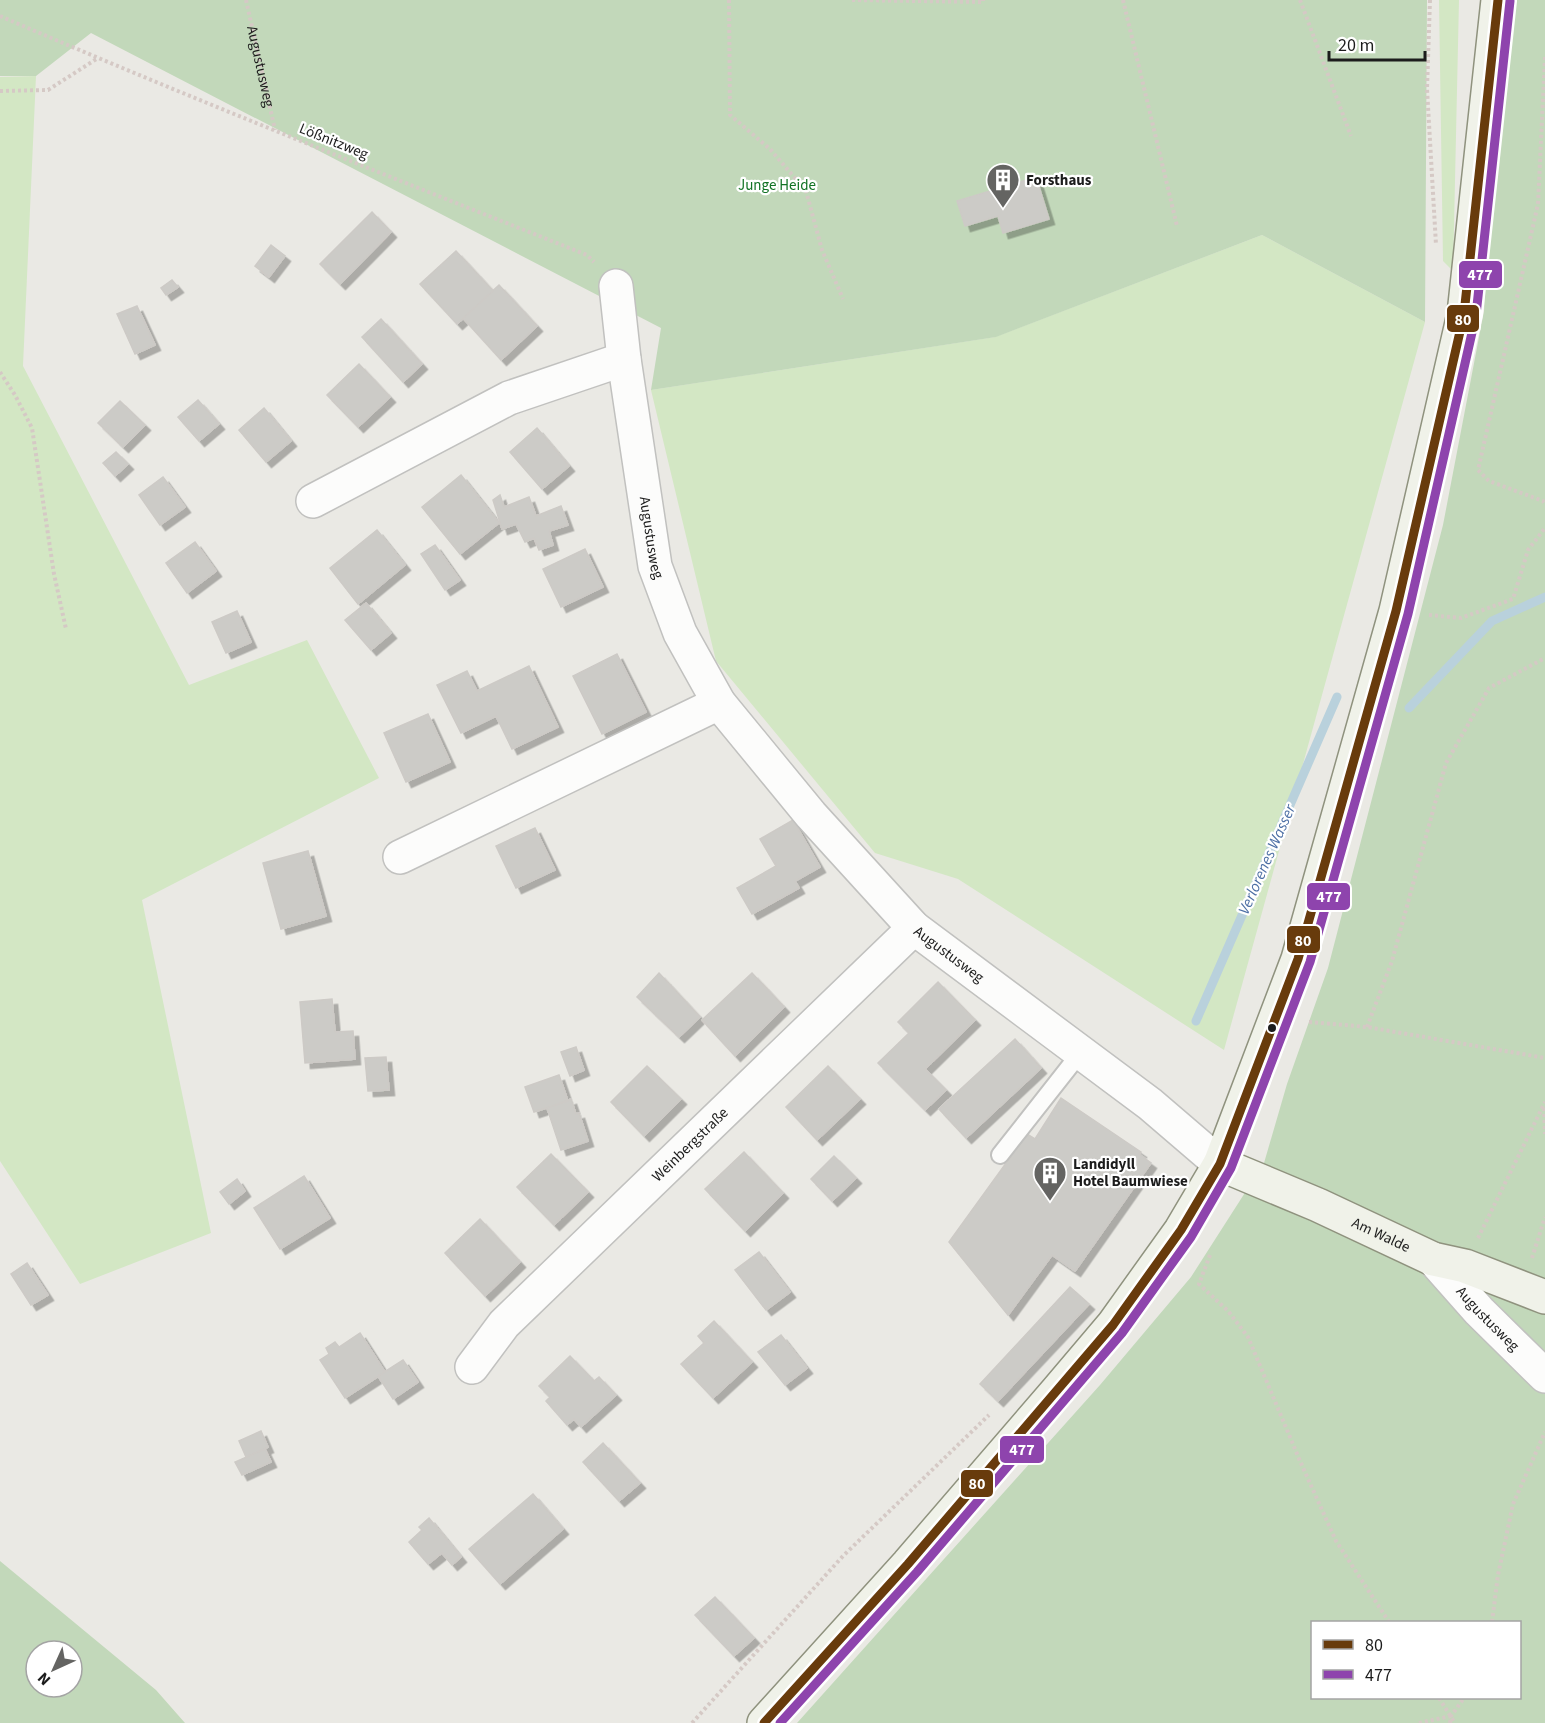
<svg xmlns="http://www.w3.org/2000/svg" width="1545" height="1723" font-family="'Source Sans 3',sans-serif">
  <defs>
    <filter id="shadow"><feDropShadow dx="5.5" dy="5.5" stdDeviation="0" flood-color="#0004"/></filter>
  </defs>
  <rect width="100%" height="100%" fill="#eae9e4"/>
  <path fill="#d3e7c4" d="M1439 0H1459L1453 271 1443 261Z
    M36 76 23 366 189 685 307 640 379 778 142 900 211 1233 80 1284 0 1161V77Z
    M1262 235 1425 322 1224 1050 958 879 875 853 716 661 651 390 995 337Z"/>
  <path fill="#c2d8ba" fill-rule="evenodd" d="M0 0H1427L1425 322 1262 235 996 337 651 390 661 328 91 33 36 76H0Z
    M1499 0H1545V1723H797L1100 1385 1191 1277 1264 1163 1287 1084 1328 968 1443 525 1484 311ZM1312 1622H1520V1698H1312Z
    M0 1561 156 1690 185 1723H0ZM36 1651H72V1687H36Z"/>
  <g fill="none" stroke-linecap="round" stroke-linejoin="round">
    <path stroke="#b9d1dc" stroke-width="9" d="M1409 708 1492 621 1545 597
      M1196 1021 1337 697"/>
  </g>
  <path fill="#cccbc7" stroke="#cdcac6" stroke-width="1.5" filter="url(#shadow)" d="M1036 177 1049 219 1003 233 998 216 965 226 957 201Z
    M372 212 391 232 340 284 320 264Z
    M271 245 285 256 269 277 255 266Z
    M456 251 493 291 457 324 420 284Z
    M172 280 178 287 166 295 161 288Z
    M499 285 537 326 501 360 463 318Z
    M137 306 155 345 135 354 117 314Z
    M381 319 422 364 403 382 362 337Z
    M359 364 390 397 358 427 327 395Z
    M198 400 219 424 199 441 178 417Z
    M120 401 145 425 123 447 98 423Z
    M264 408 291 441 266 462 239 430Z
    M537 428 569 466 542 489 510 452Z
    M116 452 128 464 115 476 103 463Z
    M461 475 499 523 460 554 422 507Z
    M163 477 185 507 160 525 139 495Z
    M500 495 504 507 529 497 536 516 561 506 568 525 549 531 553 545 539 550 534 538 525 542 516 524 502 529 493 500Z
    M377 530 405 565 358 604 330 568Z
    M195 542 216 571 187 593 166 563Z
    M435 545 460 580 445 590 421 554Z
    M585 549 603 587 561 607 543 569Z
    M366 603 391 633 371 650 345 620Z
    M237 611 251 642 226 653 212 622Z
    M617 654 646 712 602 734 573 676Z
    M529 666 558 727 512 749 496 716 461 733 437 685 467 671 477 691Z
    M428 714 450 762 406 782 384 733Z
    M793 820 820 867 795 881 799 888 752 914 737 888 776 866 760 839Z
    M535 828 555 870 516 888 496 846Z
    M308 851 326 916 281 929 263 863Z
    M659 973 700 1017 679 1037 637 997Z
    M752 973 784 1007 735 1056 702 1020Z
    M938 982 975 1020 925 1069 946 1090 925 1110 878 1063 909 1033 898 1022Z
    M332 999 335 1032 353 1031 355 1059 305 1063 300 1002Z
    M1015 1039 1041 1068 966 1138 939 1109Z
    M576 1047 584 1070 570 1076 561 1052Z
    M386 1057 389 1090 368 1091 365 1058Z
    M647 1066 681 1099 644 1136 611 1102Z
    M828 1066 860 1099 817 1140 786 1107Z
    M559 1075 568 1101 534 1112 525 1087Z
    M1061 1098 1141 1152 1139 1154 1151 1163 1075 1271 1052 1255 1008 1315 949 1242 1027 1134 1035 1139Z
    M571 1099 576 1114 579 1113 588 1141 561 1150 547 1108Z
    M744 1152 783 1193 745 1231 705 1189Z
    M551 1154 588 1192 554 1225 517 1187Z
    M834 1156 856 1178 832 1201 811 1179Z
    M304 1176 330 1218 280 1249 254 1208Z
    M237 1179 245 1191 229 1204 220 1192Z
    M480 1219 520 1262 485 1296 445 1253Z
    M759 1252 790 1292 766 1310 735 1270Z
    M27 1263 48 1295 31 1305 11 1274Z
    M1070 1287 1089 1304 998 1401 980 1384Z
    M714 1321 752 1362 713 1398 681 1364 704 1343 698 1336Z
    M360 1333 385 1372 345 1398 320 1360 329 1354 326 1348 335 1342 339 1347Z
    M781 1335 807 1368 785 1385 758 1352Z
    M570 1356 594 1381 599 1377 616 1395 581 1427 574 1419 567 1425 546 1401 550 1397 539 1386Z
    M403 1360 418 1382 393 1399 378 1376Z
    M261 1431 268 1447 246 1457 239 1441Z
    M603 1443 640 1483 619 1501 583 1462Z
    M265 1449 271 1462 242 1475 235 1462Z
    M533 1494 563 1529 500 1584 469 1549Z
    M429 1518 461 1557 452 1565 442 1553 428 1564 409 1542 422 1530 419 1527Z
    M715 1597 754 1638 734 1656 695 1615Z"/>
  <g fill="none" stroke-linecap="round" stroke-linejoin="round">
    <g stroke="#c1c1bf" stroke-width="20">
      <path id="lane" d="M1000 1155 1081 1052"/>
    </g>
    <g stroke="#c1c1bf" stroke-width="36">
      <g id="street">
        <path id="s2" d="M616 286 624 359 655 566 680 633 719 703 811 815 914 928 1150 1104 1220 1164"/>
        <path d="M313 501 509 398 624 359"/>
        <path d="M400 857 719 703"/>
        <path id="s3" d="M1433 1259 1479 1311 1545 1376"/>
        <path id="s4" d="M472 1367 504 1324 914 928"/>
      </g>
    </g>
    <g stroke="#8f927e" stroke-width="36">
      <g id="secondary">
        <path id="s5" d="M1220 1164 1318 1205 1433 1259 1465 1266 1545 1297"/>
        <path d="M764 1723 908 1564 1057 1391 1113 1325 1181 1230 1220 1164 1298 959 1396 611 1464 314 1498 0"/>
      </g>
    </g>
    <g stroke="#d5c9c5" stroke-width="4" stroke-dasharray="3 3" stroke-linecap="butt">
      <path id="s1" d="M246 0 275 130"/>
      <path d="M729 0 730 115 770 149 806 191 822 250 843 299"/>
      <path d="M852 0 983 2V0"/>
      <path d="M1123 0 1177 226"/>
      <path d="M1300 0 1351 136"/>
      <path d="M1430 0 1427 89 1436 245"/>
      <path d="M0 16C194 100 391 177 587 255L594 262"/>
      <path d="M1545 57 1538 204 1478 470 1489 481 1543 501 1545 504"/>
      <path d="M0 91 48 90 98 58"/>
      <path d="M0 372 15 395 32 428 54 574 66 629"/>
      <path d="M1429 615 1461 618 1513 599 1528 550 1545 528"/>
      <path d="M1309 1022 1367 1027 1545 1058"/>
      <path d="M1367 1027 1392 961 1446 763 1489 688 1545 658"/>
      <path d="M1544 1108 1545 1134"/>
      <path d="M1478 1238 1545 1102"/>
      <path d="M1210 1255 1199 1284 1228 1311 1248 1337 1300 1461 1336 1541 1389 1622"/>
      <path d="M1532 1258 1545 1217"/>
      <path d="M1492 1622 1498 1575 1513 1504 1545 1432"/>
      <path d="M1439 1698 1455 1723"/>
      <path d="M692 1723 843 1556 989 1415"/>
      <path d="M1419 1723 1451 1716"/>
      <path d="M1450 1723 1451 1716 1464 1698"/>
    </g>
    <use href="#lane" stroke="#fcfcfb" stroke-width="16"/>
    <use href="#street" stroke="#fcfcfb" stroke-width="33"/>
    <use href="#secondary" stroke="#f0f2e9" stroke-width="33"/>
    <g stroke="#fff" stroke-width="14">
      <path id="bus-1" d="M764 1723 908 1564 1113 1325 1181 1230 1220 1164 1298 959 1396 611 1464 314 1498 0"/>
    </g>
    <g stroke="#fff" stroke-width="14">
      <path id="bus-2" d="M780 1723 917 1572 1122 1333 1191 1237 1231 1168 1310 962 1408 614 1476 315 1510 1"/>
    </g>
    <use href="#bus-1" stroke="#683b0c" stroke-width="9"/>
    <use href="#bus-2" stroke="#8e44ad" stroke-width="9"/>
  </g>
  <defs>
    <g id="building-pin" transform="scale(1.725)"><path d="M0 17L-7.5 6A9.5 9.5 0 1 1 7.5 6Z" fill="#646462" stroke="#fff"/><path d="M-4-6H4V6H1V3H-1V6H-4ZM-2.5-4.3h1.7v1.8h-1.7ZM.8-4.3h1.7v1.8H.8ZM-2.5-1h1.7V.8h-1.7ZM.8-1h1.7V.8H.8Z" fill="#fff"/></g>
  </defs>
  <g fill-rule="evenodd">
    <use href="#building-pin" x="1003" y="180"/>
    <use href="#building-pin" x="1050" y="1173"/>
  </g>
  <circle fill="#1c1c1c" stroke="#fff" stroke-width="2" cx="1272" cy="1028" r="5"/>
  <g text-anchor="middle" stroke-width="4.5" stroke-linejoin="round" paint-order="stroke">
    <g font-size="15" fill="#1c1c1c" stroke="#fff">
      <text dy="5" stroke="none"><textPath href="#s1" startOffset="68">Augustusweg</textPath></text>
      <text transform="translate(334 141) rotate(22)" y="5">Lößnitzweg</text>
      <text dy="5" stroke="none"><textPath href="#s2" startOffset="254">Augustusweg</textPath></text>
      <text dy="5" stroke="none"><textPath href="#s2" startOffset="776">Augustusweg</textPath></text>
      <text dy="5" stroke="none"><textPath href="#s4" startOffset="312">Weinbergstraße</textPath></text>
      <text dy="5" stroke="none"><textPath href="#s5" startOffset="176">Am Walde</textPath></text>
      <text dy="5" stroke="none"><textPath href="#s3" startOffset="81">Augustusweg</textPath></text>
    </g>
    <g font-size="15" font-weight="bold" fill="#1c1c1c" stroke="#fff" text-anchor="start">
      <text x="1026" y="185">Forsthaus</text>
      <text x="1073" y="1169">Landidyll<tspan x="1073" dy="17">Hotel Baumwiese</tspan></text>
    </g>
    <g font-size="15" fill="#117224" stroke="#fff">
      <text x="777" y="190">Junge Heide</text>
    </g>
    <g font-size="16" font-style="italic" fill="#4e70a5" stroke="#fff">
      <text transform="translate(1266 859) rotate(-66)" y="6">Verlorenes Wasser</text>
    </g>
  </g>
  <g stroke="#fff" stroke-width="2">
    <rect x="1458" y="260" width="45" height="29" rx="6" fill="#8e44ad"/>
    <rect x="1446" y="304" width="34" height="29" rx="6" fill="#683b0c"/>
    <rect x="1306" y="882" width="45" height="29" rx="6" fill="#8e44ad"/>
    <rect x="1286" y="925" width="35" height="29" rx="6" fill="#683b0c"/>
    <rect x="999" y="1435" width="46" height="29" rx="6" fill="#8e44ad"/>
    <rect x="960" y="1469" width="34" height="29" rx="6" fill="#683b0c"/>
  </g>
  <g font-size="16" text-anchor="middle" font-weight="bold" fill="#fff">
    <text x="1480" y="280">477</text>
    <text x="1463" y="325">80</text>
    <text x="1329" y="902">477</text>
    <text x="1303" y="946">80</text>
    <text x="1022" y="1455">477</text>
    <text x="977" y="1489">80</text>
  </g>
  <rect x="1311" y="1621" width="210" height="78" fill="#ffffff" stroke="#a4a4a4" stroke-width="1.5"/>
  <rect x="1323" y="1640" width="30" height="9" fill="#683b0c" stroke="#a4a4a4" stroke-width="1.5"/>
  <text x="1365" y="1651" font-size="18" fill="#1c1c1c">80</text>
  <rect x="1323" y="1670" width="30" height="9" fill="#8e44ad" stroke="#a4a4a4" stroke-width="1.5"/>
  <text x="1365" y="1681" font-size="18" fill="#1c1c1c">477</text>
  <g transform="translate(54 1669) rotate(225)"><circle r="28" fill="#ffffff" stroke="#a4a4a4" stroke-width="1.5"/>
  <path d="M0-4.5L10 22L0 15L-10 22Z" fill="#646462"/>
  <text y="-9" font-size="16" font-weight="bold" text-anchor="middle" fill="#1c1c1c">N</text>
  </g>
  <path d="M1329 51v9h96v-9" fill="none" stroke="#1c1c1c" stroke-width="3"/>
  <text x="1338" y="51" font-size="18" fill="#1c1c1c" stroke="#ffffff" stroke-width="4.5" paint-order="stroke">20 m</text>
</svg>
